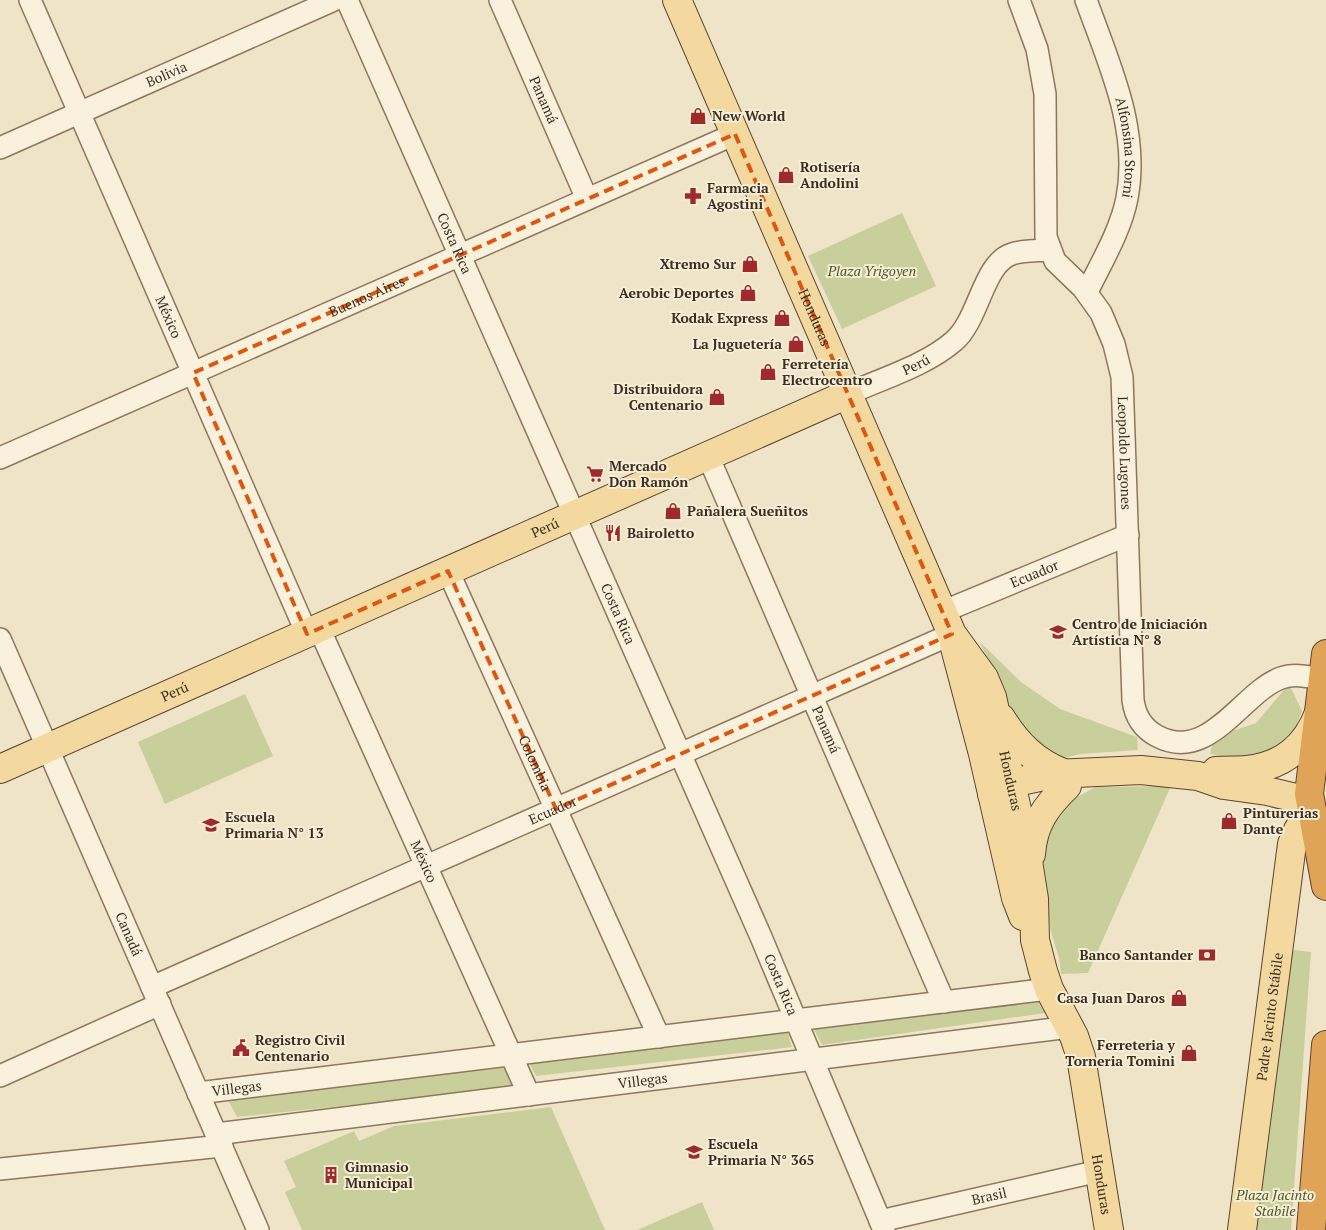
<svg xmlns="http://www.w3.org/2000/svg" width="1326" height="1230" font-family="'PT Serif',serif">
  <rect width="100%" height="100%" fill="#f0e4c8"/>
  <path fill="#c9cf9b" d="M902 213 936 286 842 329 808 256Z
    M979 641 1021 682 1060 709 1137 737 1138 750 1080 754 1061 759 1037 749 1013 719 998 691 986 655Z
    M1289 684 1302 711 1293 735 1279 747 1236 759 1210 754 1214 737 1256 723Z
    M245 694 273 756 165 804 138 742Z
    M1171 786 1088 973 1061 974 1059 958 1051 932 1041 873 1043 838 1069 801 1096 787Z
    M1286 949 1311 952 1291 1230H1255Z
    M1037 1000 1045 1013 822 1045 813 1028Z
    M788 1033 792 1047 536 1076 527 1059Z
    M508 1067 514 1088 237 1117 228 1100Z
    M551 1107 605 1230H302L285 1192 296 1187 284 1161 354 1131 359 1141 394 1126Z
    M702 1202 714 1230H637Z"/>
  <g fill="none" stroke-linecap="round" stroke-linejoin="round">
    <g stroke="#8d765c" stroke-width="24">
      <g id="minor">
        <path id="s1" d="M30 0 307 634"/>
        <path id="s2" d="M347 0 761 937 884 1230"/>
        <path id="s3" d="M500 0 587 199"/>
        <path id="s4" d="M1019 0 1037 49 1045 94 1046 237 1055 261 1083 288 1101 313 1114 344 1122 377 1133 700C1135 716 1142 728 1157 736 1209 764 1242 692 1281 678 1295 673 1310 677 1323 679"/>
        <path id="s5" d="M1086 0C1109 64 1140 129 1127 198 1121 230 1101 263 1087 292"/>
        <path id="s6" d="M0 148 334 0"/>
        <path id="s7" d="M848 394C881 379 927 365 954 341 979 320 983 263 1012 254 1023 250 1038 251 1050 250"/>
        <path id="s8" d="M708 456 944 1002"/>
        <path id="s9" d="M0 458 735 134"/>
        <path id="s10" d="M448 571 659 1037"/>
        <path id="s11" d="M942 612 1128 535"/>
        <path id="s12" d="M319 628 529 1095"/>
        <path id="s13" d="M0 639 258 1230"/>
        <path id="s14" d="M152 987 952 634"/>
        <path d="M0 1076 160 1004"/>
        <path id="s15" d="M198 1093 1049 989"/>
        <path id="s16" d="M216 1134 1070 1027"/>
        <path d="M0 1169 222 1146"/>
        <path id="s17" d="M880 1221 1099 1171"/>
      </g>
    </g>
    <g stroke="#5b4430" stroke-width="30">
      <g id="major">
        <path id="s18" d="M677 0 952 634 984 678 992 697 1027 855 1034 899 1035 940 1043 971 1049 989 1074 1036 1081 1057 1109 1230"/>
        <path d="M954 644 983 754 1016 898 1023 916"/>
        <path d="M1001 718C1017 744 1035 762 1063 773"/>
        <path id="s19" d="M0 769 848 394"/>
        <path d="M1216 771C1227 770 1237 771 1247 770 1283 766 1306 747 1319 713"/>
        <path d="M992 794 1011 783 1054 774 1141 770 1198 776 1224 785 1267 791 1309 801"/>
        <path d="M1031 854C1033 824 1046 806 1067 786"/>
        <path id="s20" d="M1242 1230 1292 844 1298 830 1311 808"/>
      </g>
    </g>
    <g stroke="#5b4430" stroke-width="30">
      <path id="highway" d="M1326 654 1309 794 1313 815 1326 831
        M1313 815 1326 886
        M1311 1230 1326 1045"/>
    </g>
    <use href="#minor" stroke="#faf1dc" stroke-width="21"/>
    <use href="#major" stroke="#f3d9a0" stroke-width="28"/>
    <use href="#highway" stroke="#e0a458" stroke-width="28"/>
  </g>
  <path fill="none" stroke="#df570d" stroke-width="4" stroke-dasharray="10 6" stroke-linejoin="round" d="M735 134 952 634 556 809 448 571 307 634 193 373Z"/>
  <defs>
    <g id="shop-bare" transform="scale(1.35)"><path d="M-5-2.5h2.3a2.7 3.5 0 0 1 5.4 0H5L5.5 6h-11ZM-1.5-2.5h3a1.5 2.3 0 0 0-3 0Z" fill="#9e2a2b" stroke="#f7eed8" stroke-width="2.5" paint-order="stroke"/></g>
    <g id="pharmacy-bare" transform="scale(1.35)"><path d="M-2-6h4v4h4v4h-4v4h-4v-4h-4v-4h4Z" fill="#9e2a2b" stroke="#f7eed8" stroke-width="2.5" paint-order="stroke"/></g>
    <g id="supermarket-bare" transform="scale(1.35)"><path d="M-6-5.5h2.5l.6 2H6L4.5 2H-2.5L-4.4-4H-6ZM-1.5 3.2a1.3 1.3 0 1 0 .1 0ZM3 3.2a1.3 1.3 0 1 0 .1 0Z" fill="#9e2a2b" stroke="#f7eed8" stroke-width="2.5" paint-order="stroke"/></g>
    <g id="restaurant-bare" transform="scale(1.35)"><path d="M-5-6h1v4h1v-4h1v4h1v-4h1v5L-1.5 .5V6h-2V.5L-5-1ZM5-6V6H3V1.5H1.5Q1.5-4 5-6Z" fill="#9e2a2b" stroke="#f7eed8" stroke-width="2.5" paint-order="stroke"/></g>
    <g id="school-bare" transform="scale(1.35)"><path d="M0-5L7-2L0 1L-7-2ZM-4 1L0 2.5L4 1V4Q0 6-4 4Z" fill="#9e2a2b" stroke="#f7eed8" stroke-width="2.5" paint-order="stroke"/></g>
    <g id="bank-bare" transform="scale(1.35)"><path d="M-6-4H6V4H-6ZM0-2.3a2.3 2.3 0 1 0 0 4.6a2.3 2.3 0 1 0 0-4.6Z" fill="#9e2a2b" stroke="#f7eed8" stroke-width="2.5" paint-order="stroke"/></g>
    <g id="civic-bare" transform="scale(1.35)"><path d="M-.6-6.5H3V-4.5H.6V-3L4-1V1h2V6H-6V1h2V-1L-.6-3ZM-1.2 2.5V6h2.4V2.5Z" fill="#9e2a2b" stroke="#f7eed8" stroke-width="2.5" paint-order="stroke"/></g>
    <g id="building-bare" transform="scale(1.35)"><path d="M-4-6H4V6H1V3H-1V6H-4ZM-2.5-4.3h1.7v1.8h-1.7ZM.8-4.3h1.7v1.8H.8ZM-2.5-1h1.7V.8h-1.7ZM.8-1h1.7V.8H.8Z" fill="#9e2a2b" stroke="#f7eed8" stroke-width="2.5" paint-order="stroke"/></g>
  </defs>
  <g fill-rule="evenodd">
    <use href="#shop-bare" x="698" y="116"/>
    <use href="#shop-bare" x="786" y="175"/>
    <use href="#pharmacy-bare" x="693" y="196"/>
    <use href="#shop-bare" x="750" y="264"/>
    <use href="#shop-bare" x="748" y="293"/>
    <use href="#shop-bare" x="782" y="318"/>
    <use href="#shop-bare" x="796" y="344"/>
    <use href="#shop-bare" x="768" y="372"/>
    <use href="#shop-bare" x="717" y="397"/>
    <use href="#supermarket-bare" x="595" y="474"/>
    <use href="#shop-bare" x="673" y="511"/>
    <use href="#restaurant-bare" x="613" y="533"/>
    <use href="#school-bare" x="1058" y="632"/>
    <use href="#shop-bare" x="1229" y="821"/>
    <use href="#school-bare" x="211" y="825"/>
    <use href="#bank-bare" x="1207" y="955"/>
    <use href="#shop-bare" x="1179" y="998"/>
    <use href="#civic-bare" x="241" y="1048"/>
    <use href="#shop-bare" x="1189" y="1053"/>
    <use href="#school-bare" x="694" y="1152"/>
    <use href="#building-bare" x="331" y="1175"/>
  </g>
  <g text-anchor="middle" stroke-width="4" stroke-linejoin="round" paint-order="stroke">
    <g font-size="14" fill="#3d2e20" stroke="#f7eed8">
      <text dy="5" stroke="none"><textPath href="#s6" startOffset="182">Bolivia</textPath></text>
      <text dy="5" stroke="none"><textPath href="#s3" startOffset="109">Panamá</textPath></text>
      <text dy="5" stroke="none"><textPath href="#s5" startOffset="154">Alfonsina Storni</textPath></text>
      <text dy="5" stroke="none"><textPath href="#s2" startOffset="266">Costa Rica</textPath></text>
      <text dy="5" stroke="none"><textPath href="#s9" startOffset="401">Buenos Aires</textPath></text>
      <text dy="5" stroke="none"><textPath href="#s1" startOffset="346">México</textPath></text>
      <text dy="5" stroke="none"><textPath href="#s18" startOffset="346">Honduras</textPath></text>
      <text dy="5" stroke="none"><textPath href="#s7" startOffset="74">Perú</textPath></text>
      <text dy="5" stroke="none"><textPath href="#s4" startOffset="480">Leopoldo Lugones</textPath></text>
      <text dy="5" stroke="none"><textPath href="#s19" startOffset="596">Perú</textPath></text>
      <text dy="5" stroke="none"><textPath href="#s11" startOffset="100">Ecuador</textPath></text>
      <text dy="5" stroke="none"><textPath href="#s2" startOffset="671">Costa Rica</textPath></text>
      <text dy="5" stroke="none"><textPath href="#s19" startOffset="191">Perú</textPath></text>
      <text dy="5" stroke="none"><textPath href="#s8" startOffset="298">Panamá</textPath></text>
      <text dy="5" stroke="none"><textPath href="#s10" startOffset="211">Colombia</textPath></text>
      <text dy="5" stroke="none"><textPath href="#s18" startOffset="852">Honduras</textPath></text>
      <text dy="5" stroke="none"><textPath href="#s14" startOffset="438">Ecuador</textPath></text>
      <text dy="5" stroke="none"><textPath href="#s12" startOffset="256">México</textPath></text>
      <text dy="5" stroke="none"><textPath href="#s13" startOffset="322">Canadá</textPath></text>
      <text dy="5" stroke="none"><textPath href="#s2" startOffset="1076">Costa Rica</textPath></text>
      <text dy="5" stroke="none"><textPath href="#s20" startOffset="215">Padre Jacinto Stábile</textPath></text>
      <text dy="5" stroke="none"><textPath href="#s16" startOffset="430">Villegas</textPath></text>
      <text dy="5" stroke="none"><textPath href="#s15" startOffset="39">Villegas</textPath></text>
      <text dy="5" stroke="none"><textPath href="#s18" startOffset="1269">Honduras</textPath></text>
      <text dy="5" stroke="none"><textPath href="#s17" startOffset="112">Brasil</textPath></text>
    </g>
    <g font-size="14" font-weight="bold" fill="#3d2e20" stroke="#f7eed8" text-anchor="start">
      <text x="712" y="121">New World</text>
      <text x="800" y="172">Rotisería<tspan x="800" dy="16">Andolini</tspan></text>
      <text x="707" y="193">Farmacia<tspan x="707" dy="16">Agostini</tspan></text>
      <text x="736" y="269" text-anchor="end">Xtremo Sur</text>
      <text x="734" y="298" text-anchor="end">Aerobic Deportes</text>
      <text x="768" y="323" text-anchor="end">Kodak Express</text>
      <text x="782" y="349" text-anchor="end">La Juguetería</text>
      <text x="782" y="369">Ferretería<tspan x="782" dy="16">Electrocentro</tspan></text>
      <text x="703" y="394" text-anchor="end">Distribuidora<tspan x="703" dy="16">Centenario</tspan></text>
      <text x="609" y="471">Mercado<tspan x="609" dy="16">Don Ramón</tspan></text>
      <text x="687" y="516">Pañalera Sueñitos</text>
      <text x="627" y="538">Bairoletto</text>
      <text x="1072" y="629">Centro de Iniciación<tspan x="1072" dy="16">Artística N° 8</tspan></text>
      <text x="1243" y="818">Pinturerias<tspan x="1243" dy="16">Dante</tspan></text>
      <text x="225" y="822">Escuela<tspan x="225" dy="16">Primaria N° 13</tspan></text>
      <text x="1193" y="960" text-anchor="end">Banco Santander</text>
      <text x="1165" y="1003" text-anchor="end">Casa Juan Daros</text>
      <text x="255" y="1045">Registro Civil<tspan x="255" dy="16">Centenario</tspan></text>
      <text x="1175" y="1050" text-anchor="end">Ferreteria y<tspan x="1175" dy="16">Torneria Tomini</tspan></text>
      <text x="708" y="1149">Escuela<tspan x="708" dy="16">Primaria N° 365</tspan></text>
      <text x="345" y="1172">Gimnasio<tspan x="345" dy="16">Municipal</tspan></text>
    </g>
    <g font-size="14" font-style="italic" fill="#4d5a26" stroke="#f7eed8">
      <text x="872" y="276">Plaza Yrigoyen</text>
      <text x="1275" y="1200">Plaza Jacinto<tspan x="1275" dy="16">Stabile</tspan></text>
    </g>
  </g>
</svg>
